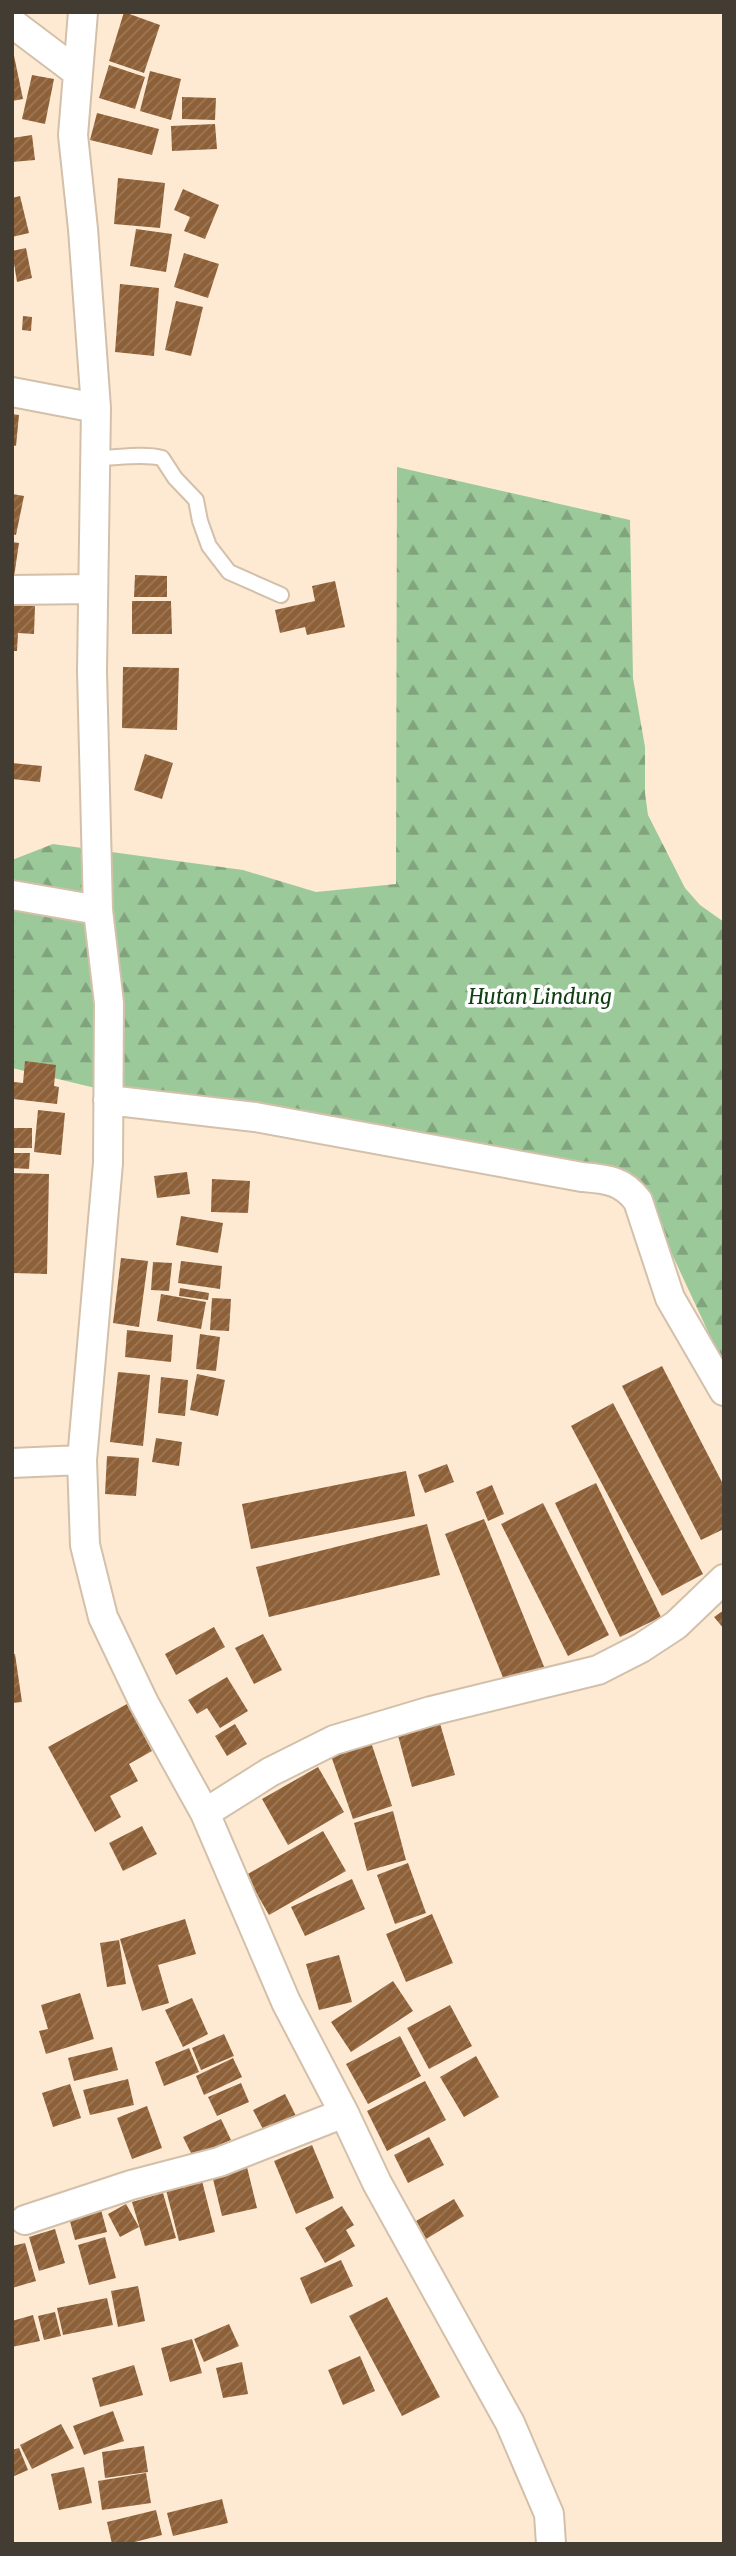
<svg xmlns="http://www.w3.org/2000/svg" width="736" height="2556" font-family="Merriweather,serif">
  <defs>
    <pattern id="forest-firs" width="22" height="20" patternUnits="userSpaceOnUse" patternTransform="scale(1.75)"><rect width="22" height="20" fill="#9cc99a"/><path d="M5 1l3.5 6h-7zM16 11l3.5 6h-7z" fill="#81a47e"/></pattern>
    <pattern id="building-hatch" width="6" height="6" patternUnits="userSpaceOnUse" patternTransform="scale(1.75)"><rect width="6" height="6" fill="#8d6038"/><path d="M-1 1l2-2M0 6l6-6M5 7l2-2" fill="none" stroke="#9c795a"/></pattern>
  </defs>
  <rect width="100%" height="100%" fill="#feead3"/>
  <path fill="url(#forest-firs)" d="M397 467 630 520 633 678 645 747V793L648 815 685 888 700 905 724 922V1366L652 1211 593 1192 312 1140 12 1068V860L53 844 243 870 316 892 396 884Z"/>
  <path fill="url(#building-hatch)" d="M124 12 160 25 144 73 109 61Z
    M12 46 23 99 12 101Z
    M109 65 145 77 135 109 99 98Z
    M150 71 181 79 171 120 140 111Z
    M32 75 54 79 45 124 22 119Z
    M182 97 216 98 215 120 182 119Z
    M97 113 159 129 152 155 90 140Z
    M215 124 217 149 172 151 171 126Z
    M32 135 35 160 12 162V138Z
    M118 178 165 183 160 228 114 224Z
    M183 189 219 205 205 239 184 231 190 217 174 210Z
    M20 196 29 233 12 237V198Z
    M136 229 172 234 166 272 130 266Z
    M26 248 32 278 17 282 12 251Z
    M184 253 219 264 208 298 174 287Z
    M120 284 159 288 154 356 115 352Z
    M176 301 203 307 191 356 165 350Z
    M23 316 32 317 31 331 22 330Z
    M12 414 19 415 16 446 12 445Z
    M12 494 24 496 16 535 12 534Z
    M12 542 19 543 14 577H12Z
    M135 575 167 576V597H134Z
    M335 581 345 627 307 635 305 627 280 633 275 610 315 601 312 586Z
    M132 601H171L172 634H132Z
    M12 605 35 606 34 634 18 633 17 651H12Z
    M123 667 179 668 177 730 122 728Z
    M145 754 173 763 162 799 134 790Z
    M12 763 42 766 40 782 12 779Z
    M25 1061 56 1065 54 1086 59 1087 57 1104 13 1099 14 1082 23 1083Z
    M38 1110 65 1113 61 1155 34 1152Z
    M12 1128H32V1148H12Z
    M12 1153H30L29 1169 12 1168Z
    M187 1172 190 1194 157 1198 154 1176Z
    M12 1173 49 1174 47 1274 12 1273Z
    M212 1179 250 1181 248 1213 211 1212Z
    M181 1216 223 1223 218 1253 176 1245Z
    M121 1258 148 1261 139 1327 113 1323Z
    M181 1261 222 1266 220 1289 178 1283Z
    M153 1262 172 1263 169 1291 151 1290Z
    M180 1288 209 1293 208 1300 179 1296Z
    M161 1294 206 1302 201 1329 157 1321Z
    M212 1298 231 1299 229 1331 210 1330Z
    M127 1330 173 1335 171 1362 125 1357Z
    M200 1334 220 1337 216 1371 196 1369Z
    M662 1366 724 1486V1529L701 1540 622 1386Z
    M118 1372 150 1375 143 1446 110 1442Z
    M197 1374 225 1380 218 1416 190 1410Z
    M161 1377 188 1380 185 1416 158 1413Z
    M613 1403 703 1574 662 1596 571 1426Z
    M156 1438 182 1442 179 1466 152 1462Z
    M107 1456 139 1458 136 1496 105 1494Z
    M447 1464 454 1482 425 1493 418 1475Z
    M406 1471 415 1516 251 1549 242 1504Z
    M596 1483 661 1617 620 1637 555 1503Z
    M492 1485 504 1514 488 1521 476 1492Z
    M543 1503 609 1635 568 1656 501 1524Z
    M484 1519 545 1669 506 1685 445 1534Z
    M427 1524 440 1575 269 1617 256 1567Z
    M724 1610V1629L714 1617Z
    M214 1627 225 1647 176 1675 165 1654Z
    M263 1634 282 1670 254 1684 235 1648Z
    M12 1654H15L22 1702 12 1703Z
    M227 1677 248 1711 220 1728 207 1708 197 1714 188 1700Z
    M127 1704 152 1751 129 1764 138 1781 110 1796 121 1817 95 1832 48 1747Z
    M439 1720 455 1775 412 1787 397 1732Z
    M235 1724 247 1744 227 1756 215 1736Z
    M369 1736 392 1806 353 1819 329 1750Z
    M318 1767 344 1812 288 1845 262 1799Z
    M393 1811 406 1860 367 1871 354 1823Z
    M142 1826 157 1854 123 1871 109 1843Z
    M323 1831 346 1871 269 1915 246 1875Z
    M408 1863 426 1913 395 1924 377 1875Z
    M352 1879 365 1909 305 1936 291 1907Z
    M432 1914 453 1963 406 1982 386 1934Z
    M185 1919 196 1954 158 1965 169 2003 142 2011 120 1939Z
    M119 1940 126 1984 107 1987 100 1943Z
    M339 1955 352 2002 319 2010 306 1964Z
    M393 1981 413 2011 351 2052 331 2022Z
    M80 1993 94 2039 46 2054 39 2031 48 2029 41 2005Z
    M192 1998 208 2034 183 2047 165 2010Z
    M450 2005 472 2046 429 2069 407 2028Z
    M224 2034 234 2056 201 2070 192 2048Z
    M400 2036 421 2076 368 2104 346 2064Z
    M112 2047 118 2070 74 2081 68 2058Z
    M189 2048 199 2072 164 2086 155 2062Z
    M476 2056 499 2097 464 2117 440 2077Z
    M233 2058 242 2077 204 2095 196 2076Z
    M128 2079 134 2105 90 2115 83 2090Z
    M425 2081 446 2120 387 2151 367 2111Z
    M241 2083 249 2102 217 2116 208 2097Z
    M70 2084 81 2118 53 2127 42 2093Z
    M285 2094 297 2118 265 2133 253 2110Z
    M147 2106 162 2148 132 2159 117 2118Z
    M221 2119 231 2140 193 2157 183 2137Z
    M429 2137 444 2165 408 2183 394 2155Z
    M312 2145 334 2198 296 2214 274 2161Z
    M247 2167 257 2208 222 2216 212 2175Z
    M201 2177 215 2232 179 2241 165 2186Z
    M163 2193 176 2238 145 2246 132 2202Z
    M454 2199 464 2216 426 2239 416 2221Z
    M126 2204 139 2227 120 2237 108 2214Z
    M100 2206 107 2232 75 2240 68 2214Z
    M342 2206 354 2225 346 2230 355 2246 325 2263 305 2228Z
    M55 2229 65 2263 39 2271 29 2237Z
    M105 2237 116 2278 89 2285 78 2245Z
    M25 2243 36 2281 12 2288V2246Z
    M341 2260 353 2286 311 2304 300 2278Z
    M138 2286 145 2321 118 2327 111 2291Z
    M387 2297 440 2397 402 2416 349 2316Z
    M107 2298 113 2325 63 2335 57 2308Z
    M55 2312 61 2336 44 2340 38 2316Z
    M33 2315 40 2341 12 2347V2321Z
    M229 2324 239 2346 204 2362 194 2339Z
    M192 2339 202 2373 170 2382 161 2348Z
    M360 2356 375 2391 343 2405 328 2370Z
    M242 2362 248 2394 223 2398 216 2368Z
    M134 2365 143 2395 100 2407 92 2378Z
    M113 2411 124 2441 84 2455 73 2426Z
    M61 2424 74 2448 32 2469 20 2445Z
    M144 2446 148 2472 105 2478 102 2452Z
    M19 2448 28 2470 12 2477V2450Z
    M84 2467 92 2503 59 2510 51 2474Z
    M146 2473 151 2503 102 2510 98 2481Z
    M222 2499 228 2523 173 2536 167 2513Z
    M156 2510 162 2535 127 2544H112L107 2522Z"/>
  <g fill="none" stroke-linecap="round" stroke-linejoin="round">
    <g stroke="#d3c0aa" stroke-width="18">
      <path id="lane" d="M96 458C116 458 144 453 162 458L175 478 196 500 200 521 209 546 229 572 281 595"/>
    </g>
    <g stroke="#d3c0aa" stroke-width="32">
      <path id="street" d="M83 12 73 135 83 229 96 408 92 671 98 910 109 1003 108 1163 82 1460 85 1545 103 1617 144 1703 205 1813 286 2002 344 2113 377 2183 510 2423 549 2514 551 2544
        M12 23 77 72
        M12 392 96 408
        M12 590 93 589
        M12 895 98 910
        M108 1100 255 1117 582 1177C606 1179 623 1180 638 1201L670 1298 724 1391
        M12 1463 82 1460
        M205 1813 270 1772 334 1740 431 1711 598 1670 641 1648 676 1625 724 1579
        M25 2220 131 2185 219 2162 344 2113"/>
    </g>
    <use href="#lane" stroke="#fff" stroke-width="14"/>
    <use href="#street" stroke="#fff" stroke-width="28"/>
  </g>
  <g text-anchor="middle" stroke-width="7" stroke-linejoin="round" paint-order="stroke">
    <g font-size="21" font-style="italic" fill="#114013" stroke="#fff">
      <text x="540" y="1004">Hutan Lindung</text>
    </g>
  </g>
  <rect width="736" height="2556" fill="none" stroke="#433c33" stroke-width="28"/>
</svg>
